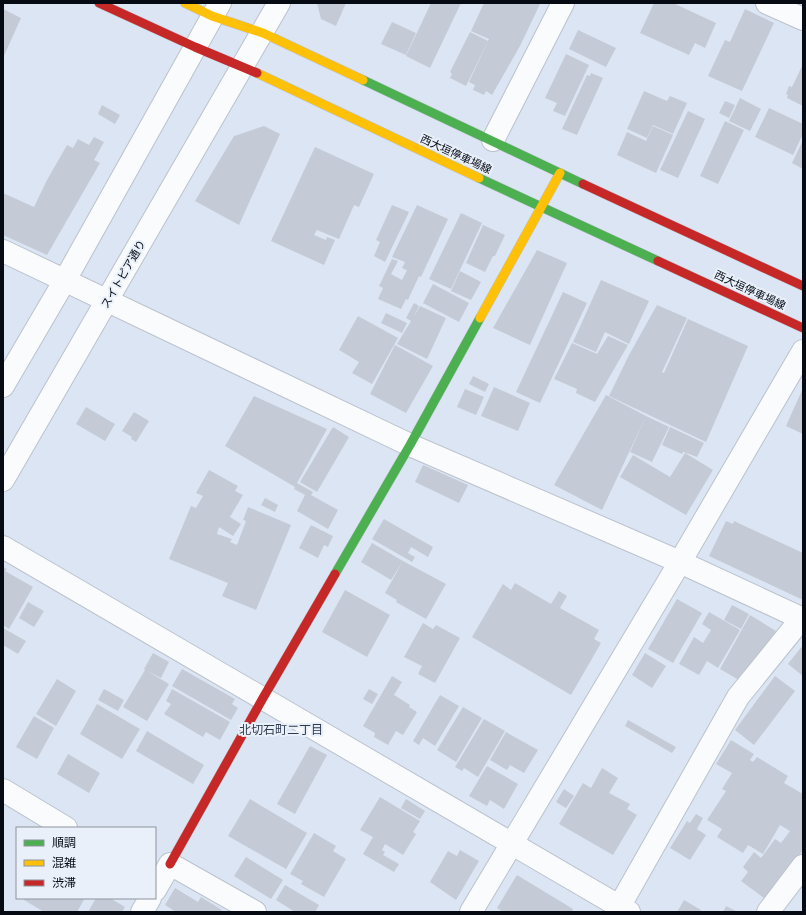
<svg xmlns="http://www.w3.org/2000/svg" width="806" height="915" font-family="'Varela Round','Noto Sans JP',sans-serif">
  <rect width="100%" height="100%" fill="#dce5f3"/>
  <path fill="#c4cbd6" d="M317 3H346L336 26 321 19Z
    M431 3H461L430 68 406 56Z
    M484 3 540 4 520 46 492 95 486 91 484 95 473 90 475 85 469 82 489 39 471 31Z
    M654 3H673L716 23 705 48 695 43 689 55 640 33Z
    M3 9 21 18 3 58Z
    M745 9 774 23 742 91 708 76 725 40 730 42Z
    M392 22 416 33 406 55 381 44Z
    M578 30 616 48 606 67 569 49Z
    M470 32 488 41 466 86 450 78 452 74 450 72Z
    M566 54 589 65 565 116 553 111 557 103 545 98Z
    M803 64V106L787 98 788 95 786 94 789 86 792 87Z
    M591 73 603 78 577 135 562 129 587 75 590 76Z
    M644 91 667 101 670 96 687 103 673 134 653 125 647 138 627 129Z
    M740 98 761 109 750 131 729 121Z
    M725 101 735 105 729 118 719 113Z
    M102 105 120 115 115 124 98 114Z
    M769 108 803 124V134L793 155 755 137Z
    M688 111 705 119 678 178 660 170Z
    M725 121 744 130 718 184 700 176Z
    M264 126 280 134 239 225 195 201 234 136Z
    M653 126 673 135 656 173 617 155 627 132 646 141Z
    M94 137 104 142 94 160 100 163 47 255 3 235V193L34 207 47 180 67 145 73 148 78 139 89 145Z
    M803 140V169L792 163Z
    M315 147 374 174 359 207 354 205 339 239 317 230 314 235 326 240 327 237 335 240 324 265 271 241Z
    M392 205 409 212 385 262 374 256 380 242 376 240Z
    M417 205 448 219 421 277 402 268 405 262 392 257Z
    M461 213 482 223 451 289 429 279Z
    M483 225 505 235 495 256H493L485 272 466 263Z
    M537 250 567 263 530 345 493 328Z
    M392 259 398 261 391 274 402 280 407 270 419 276 408 300 406 299 401 309 378 299 383 288 379 286Z
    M460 271 481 282 471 300 451 291Z
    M601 280 649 301 629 344 605 332 596 352 573 342Z
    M433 284 469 303 459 322 423 303Z
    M563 292 587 303 540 403 516 392Z
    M414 303 419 306 413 318 420 306 446 318 427 359 397 344 411 321 406 318Z
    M657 305 687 318 662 372 664 373 688 319 748 346 706 442 609 396 629 355Z
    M386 313 407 323 402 333 381 323Z
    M358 316 398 338 372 384 352 373 359 362 339 350Z
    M608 336 628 345 595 402 576 393 577 389 554 379 572 343 597 354Z
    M395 345 433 366 406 413 370 394Z
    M473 376 489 384 485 392 469 384Z
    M494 387 530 403 518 431 481 416Z
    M803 388V434L786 426Z
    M465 389 484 397 476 415 457 407Z
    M606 395 646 416 602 510 554 485Z
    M254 396 327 429 297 483 313 492 311 495 338 510 328 529 297 511 305 495 294 489 295 487 225 446Z
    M86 407 115 424 105 441 76 424Z
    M134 412 149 421 136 442 131 439 132 437 122 431Z
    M646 416 669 427 652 462 630 452Z
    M333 427 349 437 317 492 300 482Z
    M670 427 704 443 697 457 681 451 683 452 682 454 662 445Z
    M685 453 713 470 686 515 620 477 633 455 670 477Z
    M423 465 468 485 459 503 415 482Z
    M209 470 238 486 235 491 243 495 230 517 241 524 233 536 219 527 217 534 232 539 230 542 237 545 246 521 243 520 248 507 291 525 256 610 222 596 228 583 169 559 191 506 196 508 203 496 196 493Z
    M265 498 278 505 275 512 261 505Z
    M384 519 433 547 428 557 411 547 408 553 415 557 412 562 372 539Z
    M726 521 733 524 734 521 803 553V600L709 556Z
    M311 525 333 536 328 547 324 545 318 558 299 548Z
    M372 543 403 561 391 580 361 562Z
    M403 561 446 584 426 619 396 602 397 600 385 593Z
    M3 567 7 569 5 571 33 587 9 629 3 625Z
    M515 583 551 604 559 591 567 596 560 608 599 630 594 639 601 643 571 695 472 637 503 584 511 590Z
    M345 590 390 615 367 657 322 632Z
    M677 599 702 613 673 663 648 649Z
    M28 602 44 611 34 627 19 618Z
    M732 605 749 614 741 629 724 620Z
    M709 612 740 630 718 668 707 661 699 675 679 664 694 637 703 643 711 630 702 624Z
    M750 615 776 631 739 680 720 669Z
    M423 623 433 629 436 625 460 638 435 683 418 674 422 666 404 657Z
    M3 628 26 641 18 654 3 645Z
    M803 645V676L788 664Z
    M153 653 169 662 161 678 147 671 169 684 147 721 123 707 145 670 144 669Z
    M645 653 666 666 652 688 632 675Z
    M182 669 235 699 232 704 238 708 231 720 172 686Z
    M392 676 402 682 394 695 410 705 409 707 417 712 403 735 396 731 388 745 374 737 375 733 363 726Z
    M775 676 795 691 754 745 735 730Z
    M57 679 76 691 56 726 36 714Z
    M104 689 124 700 118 711 98 700Z
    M172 689 230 722 220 740 206 732 203 737 164 714 171 704 166 701Z
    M369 689 378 694 372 704 363 699Z
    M440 695 459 706 435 746 423 738 419 745 413 741Z
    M97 704 140 729 122 759 80 734Z
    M463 707 482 718 456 762 437 750Z
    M34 716 54 728 37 759 16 747Z
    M484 719 505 731 478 777 464 768 462 771 455 767Z
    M628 720 676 747 672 753 625 726Z
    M147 731 204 765 193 784 136 751Z
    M506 732 538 750 524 773 510 765 507 770 490 760Z
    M731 740 754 754 750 760 753 762 757 757 788 776 784 783 803 794 802 799H803V850L795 861 793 860 764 898 741 881 748 872 743 867 754 852 761 858 775 839 781 843 790 831 780 825 763 854 748 845 743 853 717 837 722 829 707 820 726 791 722 789 732 773 716 764Z
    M310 746 327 755 295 814 277 804Z
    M68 754 100 773 89 793 57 774Z
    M487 766 518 784 504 809 490 800 487 806 469 796Z
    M602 768 618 778 609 793 630 804 627 809 637 815 613 855 559 824 583 783 591 788Z
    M564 789 574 796 566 808 556 802Z
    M380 797 420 821 413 832 416 834 403 855 385 844 382 850 385 852 383 855 399 864 394 872 363 854 373 837 360 830Z
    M250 799 307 833 286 869 228 836Z
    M406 799 425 811 420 819 401 808Z
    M696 814 703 818 697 829 706 835 690 860 670 848 687 821 690 823Z
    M314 833 336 846 333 851 346 859 324 897 301 884 303 881 290 874Z
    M460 850 479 861 456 900 430 882 448 851 457 856Z
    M246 857 283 880 271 899 234 876Z
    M517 875 573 909 572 912H503L497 908Z
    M285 885 319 905 315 912H295L276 900Z
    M175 888 198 902 201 897 222 910 221 912H176L165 905Z
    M25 898H85L77 912H44L24 900Z
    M96 898H110L125 907 122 912H88Z
    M684 900 701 910 700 912H677Z
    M726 906 736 911 735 912H723Z"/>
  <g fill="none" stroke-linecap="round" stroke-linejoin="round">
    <g stroke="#bbc2cc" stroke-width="24">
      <path id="street" d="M767 3 803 19
        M493 140 563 3
        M3 251 410 445 680 562 803 619
        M3 386 65 280 220 3
        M3 480 279 3
        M3 547 629 912
        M3 790 66 828
        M155 890 170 864 255 912
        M619 907 738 697 802 618
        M142 912 150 898
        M471 912 680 562 803 351
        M768 912 803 866"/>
    </g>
    <g stroke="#bbc2cc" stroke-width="10">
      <path id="fast" d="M363 80 583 184
        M479 178 658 261
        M335 574 410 445 480 318"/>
    </g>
    <g stroke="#bbc2cc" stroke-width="10">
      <path id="slow" d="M185 3 212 16 263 33 363 80
        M257 73 479 178
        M480 318 560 173"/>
    </g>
    <g stroke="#bbc2cc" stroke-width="10">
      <path id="jam" d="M99 3 195 47 257 73
        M583 184 803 286
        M658 261 803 328
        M170 864 263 698 335 574"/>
    </g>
    <use href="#street" stroke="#fafbfd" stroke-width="22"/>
    <use href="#fast" stroke="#4caf50" stroke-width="9"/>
    <use href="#slow" stroke="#ffc107" stroke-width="9"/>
    <use href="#jam" stroke="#c62828" stroke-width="9"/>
  </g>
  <g text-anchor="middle" stroke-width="4" stroke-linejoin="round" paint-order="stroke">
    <g font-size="11" fill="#060b13" stroke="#e9f0fa">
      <text transform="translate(456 154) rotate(25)" y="4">西大垣停車場線</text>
      <text transform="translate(123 274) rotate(-60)" y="4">スイトピア通り</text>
      <text transform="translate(750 290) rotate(25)" y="4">西大垣停車場線</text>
    </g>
    <g font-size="12" fill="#2e3b4e" stroke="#e9f0fa">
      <text x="281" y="734">北切石町二丁目</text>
    </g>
  </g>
  <rect width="806" height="915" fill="none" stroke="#060b13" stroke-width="8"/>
  <rect x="16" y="827" width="140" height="72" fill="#e9f0fa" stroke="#8e949e"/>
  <rect x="24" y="840" width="20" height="6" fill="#4caf50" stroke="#8e949e"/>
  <text x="52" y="847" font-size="12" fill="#060b13">順調</text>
  <rect x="24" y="860" width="20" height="6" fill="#ffc107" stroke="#8e949e"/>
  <text x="52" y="867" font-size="12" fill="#060b13">混雑</text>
  <rect x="24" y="880" width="20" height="6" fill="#c62828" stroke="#8e949e"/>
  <text x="52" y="887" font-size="12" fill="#060b13">渋滞</text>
</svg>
